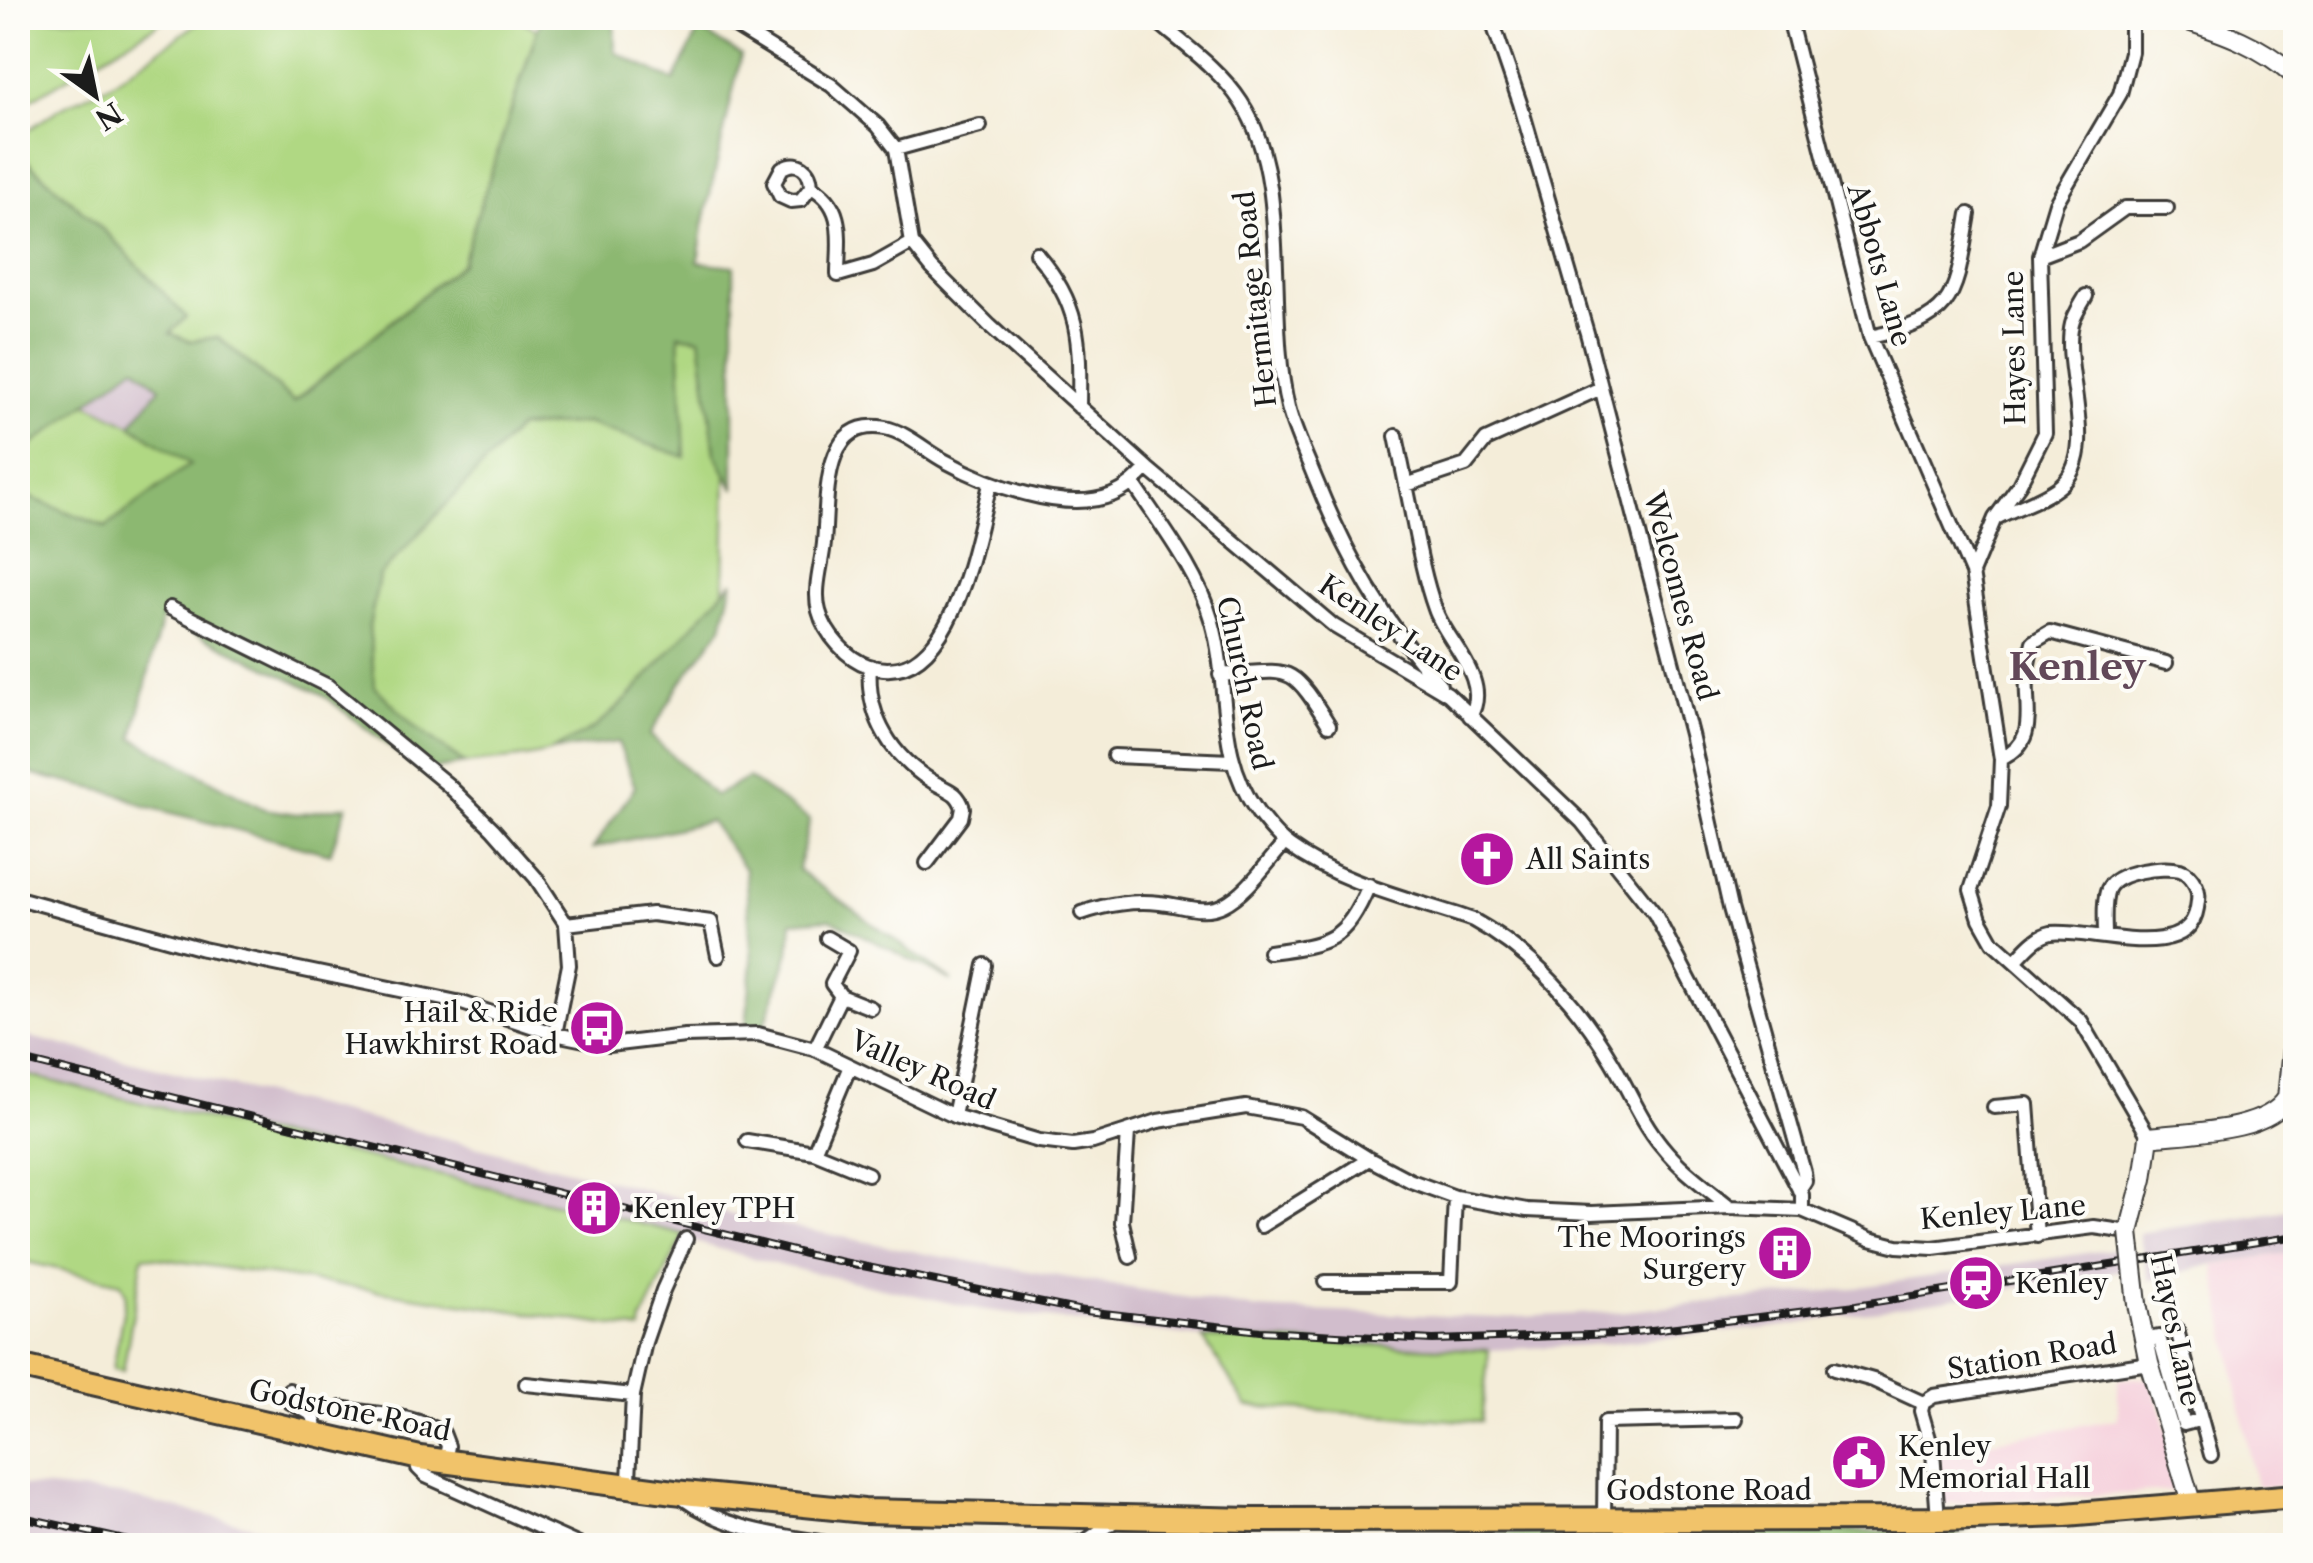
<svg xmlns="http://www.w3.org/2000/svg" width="2313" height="1563" font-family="'Libre Caslon Text',serif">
  <rect width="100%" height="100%" fill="#fdfcf7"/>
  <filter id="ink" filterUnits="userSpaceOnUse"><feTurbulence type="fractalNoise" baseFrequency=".01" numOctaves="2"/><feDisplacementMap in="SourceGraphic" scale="20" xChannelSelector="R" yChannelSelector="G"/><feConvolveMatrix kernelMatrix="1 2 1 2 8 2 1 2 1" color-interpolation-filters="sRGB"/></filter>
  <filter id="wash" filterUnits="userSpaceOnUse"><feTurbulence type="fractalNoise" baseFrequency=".0048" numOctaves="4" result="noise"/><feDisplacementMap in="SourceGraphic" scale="40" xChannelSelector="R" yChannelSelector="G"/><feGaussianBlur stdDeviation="2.25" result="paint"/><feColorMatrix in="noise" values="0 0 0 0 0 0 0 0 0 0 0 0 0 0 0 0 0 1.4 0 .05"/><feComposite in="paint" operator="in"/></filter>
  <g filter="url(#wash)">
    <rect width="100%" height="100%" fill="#f4edd9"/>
    <path fill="#f5cfdb" d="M2295 1252V1486L2256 1487 2214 1265Z
      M2150 1377 2188 1490 1943 1504 1939 1450 2118 1419V1379Z"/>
    <path fill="#d1bdcc" d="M135 365 160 388 131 425 86 403Z
      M18 1034 381 1122 691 1201 729 1214 927 1254 1256 1309 1500 1318 1615 1312 1840 1290 2120 1248 2124 1270 1778 1327 1587 1345 1489 1350 1203 1338 978 1309 778 1265 687 1240 683 1234 18 1073Z
      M2295 1209V1252L2214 1264 2149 1281 2139 1233Z
      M18 1485 121 1495 333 1545 18 1544Z"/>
    <path fill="#b0d883" stroke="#667a50" stroke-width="2.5" d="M18 18H168L18 107Z
      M205 18H518L537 30 462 263 294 402 218 337 188 341 170 333 185 317 111 237 18 153V137L60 108 111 84Z
      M679 335 701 338 715 453 726 473 724 591C679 643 616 731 549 752 523 760 492 760 465 764L416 728 375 687 369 627 379 576 518 428 586 423Z
      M86 403 131 425 191 464 106 527 18 493V456Z
      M18 1073 683 1234V1237L642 1320 641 1330 143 1256 123 1371 113 1369 126 1294 121 1283 18 1260Z
      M1203 1338 1489 1350 1481 1422 1247 1406Z"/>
    <path fill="#8cb871" stroke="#546a46" stroke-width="2.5" d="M541 18H614L615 52 674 81 699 30 741 55 703 226 698 262 734 266V489L715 453 700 338 679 335 685 457 586 423 518 428 379 576 369 627 375 687 416 728 465 764 421 771 322 694 162 617 133 738 264 809 297 814 347 806 330 854 145 806 122 795 18 771V493L106 527 190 464 131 425 160 388 135 366 18 456V153L111 237 186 317 170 333 189 341 218 337 294 402 462 263Z
      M733 581 722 627 679 685 650 735 715 796 748 778 810 820 798 870 952 981 830 919 792 922 789 952 764 1027H746L752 962 745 869 710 821 593 848 635 787 618 742 550 751 596 727 627 699Z
      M1965 1531 1940 1546 1252 1545 1253 1533Z"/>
  </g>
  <g filter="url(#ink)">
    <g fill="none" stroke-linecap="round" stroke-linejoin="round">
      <g stroke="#3c3b38" stroke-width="18">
        <path id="minor" d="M722 18 831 85 878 126 896 149 912 243 932 268 990 326 1147 468 1334 626 1448 694 1582 822 1655 914 1802 1195V1210
          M1153 18C1182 43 1220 69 1241 102 1293 181 1265 315 1288 407 1294 431 1306 455 1315 478 1347 557 1383 621 1440 685
          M1491 18 1520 103 1587 333 1691 734 1730 908 1804 1172 1805 1181 1799 1190
          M1789 18 1870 337 1972 573
          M2131 18V52L2120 94 2056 203 2040 256 2045 433 2019 485 1995 518 1972 573 2001 759 1999 806 1971 890 1980 919 1993 942 2081 1021 2149 1137
          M896 149 980 126
          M811 187 801 200 791 201 780 196 774 183 782 168C798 159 811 169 811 187 847 206 838 241 838 275L873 265 912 243
          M1036 253C1081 305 1080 341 1079 407
          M2040 256 2079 241 2125 208H2167
          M1870 337C1959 318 1955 296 1969 214
          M1396 436 1406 485
          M1133 483C1162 527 1197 571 1212 622 1231 689 1214 751 1258 813 1267 824 1277 838 1289 846 1341 884 1412 899 1473 920 1531 952 1577 1003 1611 1060 1628 1088 1641 1121 1662 1146 1681 1170 1707 1188 1730 1207
          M990 485C975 538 953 693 869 666 847 659 825 634 819 611 813 590 822 564 824 543 828 503 820 416 885 428 906 432 926 451 945 461 987 484 1064 514 1112 495 1127 489 1137 479 1147 468
          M1998 517C2017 507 2045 499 2061 485 2101 451 2061 369 2072 324 2074 315 2081 305 2086 296
          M170 608 328 686 448 785 493 829 536 878 566 924 569 965 555 1034
          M870 666C866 717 892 758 935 783 949 791 958 792 963 808L961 818 927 863
          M1220 675C1293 670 1289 662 1329 725
          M1470 716C1493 681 1445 640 1435 609 1421 570 1415 526 1406 485L1466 465 1486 440 1601 388
          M1114 756 1231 761
          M2001 759C2040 740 2024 709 2027 674 2027 663 2031 652 2033 642L2050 632 2166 663
          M18 898 203 949 462 1003 555 1034 609 1045 685 1036 758 1034 815 1049 954 1116 1039 1141 1073 1145 1093 1142 1158 1121 1246 1107 1301 1117 1369 1159 1411 1181 1455 1197 1527 1210 1592 1213 1730 1207 1802 1210 1870 1239 1897 1246 1933 1248 2094 1227 2129 1232
          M1082 913C1106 904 1135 900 1160 903 1181 905 1203 915 1223 905 1247 893 1266 864 1284 844
          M566 924 652 914 711 922 718 956
          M827 938 849 951 832 984 841 996
          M1269 952C1329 944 1345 942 1369 885
          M2015 961C2025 951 2036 936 2051 933 2089 928 2188 965 2197 908 2198 900 2200 894 2196 886 2193 880 2187 872 2180 870 2163 866 2116 871 2108 889 2103 901 2105 922 2105 935
          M815 1049 841 996 871 1008
          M1994 1107 2027 1104 2037 1236
          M954 1116 985 965
          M1128 1132 1122 1222 1130 1257
          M747 1141 814 1152 868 1174
          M814 1152 850 1066
          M1261 1226 1369 1159
          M1325 1282H1451L1455 1197
          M2177 1330 2211 1455
          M2144 1340 2159 1337 2184 1424 2199 1420
          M1834 1369 1873 1380 1923 1403
          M526 1384 633 1395
          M289 1390 290 1402 313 1415 318 1435
          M342 1408C380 1416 409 1413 443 1433L448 1446 445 1462
          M420 1458 418 1468 426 1476 581 1546
          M624 1486 629 1480 633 1395 645 1342 663 1290 686 1239
          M681 1497C730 1533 785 1535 844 1546
          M1938 1519 1933 1452 1921 1411 1923 1403 1934 1396 2149 1363
          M1604 1520 1605 1422 1736 1419
          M1067 1546 1086 1541 1119 1518"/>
      </g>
      <g stroke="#3c3b38" stroke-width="22">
        <path id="tertiary" d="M2179 18C2222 32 2262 45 2296 77
          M2129 1232 2143 1179 2149 1137C2188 1132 2266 1133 2287 1098L2296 1009
          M2137 1304 2149 1363 2191 1502"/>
      </g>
      <g stroke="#3c3b38" stroke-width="28">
        <path id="trunk" d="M18 1366 420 1458 674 1492 864 1511 1253 1520 1938 1519 2065 1515 2296 1496"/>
      </g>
      <use href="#minor" stroke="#fff" stroke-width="12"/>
      <use href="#tertiary" stroke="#fff" stroke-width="18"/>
      <use href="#trunk" stroke="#f1c36a" stroke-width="22"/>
      <g stroke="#1c1c1c" stroke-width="8">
        <path id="rail" d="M18 1059 809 1255 1077 1310 1260 1331 1433 1340 1619 1334 1856 1305 2296 1236
          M18 1516 151 1546"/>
      </g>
      <use href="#rail" stroke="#fdfcf7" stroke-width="4" stroke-dasharray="11" stroke-linecap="butt"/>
      <g stroke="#3c3b38" stroke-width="22" stroke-linecap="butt">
        <path id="tertiary-bridge" d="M2129 1232 2137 1304"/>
      </g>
      <use href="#tertiary-bridge" stroke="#fff" stroke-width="18"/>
    </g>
  </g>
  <defs>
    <g id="church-disc" transform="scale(2.875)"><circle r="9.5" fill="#b5179e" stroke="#fdfcf7"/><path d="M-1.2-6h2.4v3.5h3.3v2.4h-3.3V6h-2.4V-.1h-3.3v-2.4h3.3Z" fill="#fff"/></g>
    <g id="bus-disc" transform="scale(2.875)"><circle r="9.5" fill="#b5179e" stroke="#fdfcf7"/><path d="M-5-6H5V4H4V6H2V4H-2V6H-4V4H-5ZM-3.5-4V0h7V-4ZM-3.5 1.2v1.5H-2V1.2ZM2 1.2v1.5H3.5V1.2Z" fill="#fff"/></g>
    <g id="building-disc" transform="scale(2.875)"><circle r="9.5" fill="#b5179e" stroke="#fdfcf7"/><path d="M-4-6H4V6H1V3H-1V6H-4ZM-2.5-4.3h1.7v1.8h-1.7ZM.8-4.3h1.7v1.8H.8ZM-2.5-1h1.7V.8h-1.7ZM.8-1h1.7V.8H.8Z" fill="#fff"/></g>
    <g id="station-disc" transform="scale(2.875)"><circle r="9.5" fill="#b5179e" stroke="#fdfcf7"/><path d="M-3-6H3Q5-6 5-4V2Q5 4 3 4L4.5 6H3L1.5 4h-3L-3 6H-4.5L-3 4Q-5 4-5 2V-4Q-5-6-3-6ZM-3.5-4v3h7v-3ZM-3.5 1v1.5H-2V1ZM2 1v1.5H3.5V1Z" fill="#fff"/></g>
    <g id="civic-disc" transform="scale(2.875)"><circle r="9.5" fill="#b5179e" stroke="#fdfcf7"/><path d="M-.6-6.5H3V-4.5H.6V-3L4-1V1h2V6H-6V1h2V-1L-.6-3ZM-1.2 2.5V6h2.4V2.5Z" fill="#fff"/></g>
  </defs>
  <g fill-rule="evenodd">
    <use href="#church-disc" x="1487" y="859"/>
    <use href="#bus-disc" x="597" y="1028"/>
    <use href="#building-disc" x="594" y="1208"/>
    <use href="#building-disc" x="1785" y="1253"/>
    <use href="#station-disc" x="1976" y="1283"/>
    <use href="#civic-disc" x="1859" y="1462"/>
  </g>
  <g text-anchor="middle" stroke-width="8" stroke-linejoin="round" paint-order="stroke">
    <g font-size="28" fill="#1c1c1c" stroke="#fdfcf7">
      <text transform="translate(1880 265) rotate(74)" y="10">Abbots Lane</text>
      <text transform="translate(1255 299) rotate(-96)" y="10">Hermitage Road</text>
      <text transform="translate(2014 348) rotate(-91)" y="10">Hayes Lane</text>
      <text transform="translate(1681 596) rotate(75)" y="10">Welcomes Road</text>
      <text transform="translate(1391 628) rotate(34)" y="10">Kenley Lane</text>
      <text transform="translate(1245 683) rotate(78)" y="10">Church Road</text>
      <text transform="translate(923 1070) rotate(24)" y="10">Valley Road</text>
      <text transform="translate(2003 1212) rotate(-5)" y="10">Kenley Lane</text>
      <text transform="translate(2176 1330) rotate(78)" y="10">Hayes Lane</text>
      <text transform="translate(2032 1356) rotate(-9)" y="10">Station Road</text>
      <text transform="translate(350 1410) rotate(12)" y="10">Godstone Road</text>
      <text x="1709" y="1500">Godstone Road</text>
    </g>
    <g font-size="28" fill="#1c1c1c" stroke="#fdfcf7" text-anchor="start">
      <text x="1526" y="869">All Saints</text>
      <text x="558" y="1022" text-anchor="end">Hail &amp; Ride<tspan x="558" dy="32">Hawkhirst Road</tspan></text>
      <text x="633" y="1218">Kenley TPH</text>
      <text x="1746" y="1247" text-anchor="end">The Moorings<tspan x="1746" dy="32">Surgery</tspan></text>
      <text x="2015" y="1293">Kenley</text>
      <text x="1898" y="1456">Kenley<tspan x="1898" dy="32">Memorial Hall</tspan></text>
    </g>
    <g font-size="38" font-weight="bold" fill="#624859" stroke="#fdfcf7">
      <text x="2077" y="680">Kenley</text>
    </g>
  </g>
  <rect width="2313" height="1563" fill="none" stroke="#fdfcf7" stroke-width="60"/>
  <g transform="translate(95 95) rotate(147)" stroke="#fdfcf7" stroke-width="8" paint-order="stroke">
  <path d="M0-8L18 38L0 25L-18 38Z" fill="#1c1c1c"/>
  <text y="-15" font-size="28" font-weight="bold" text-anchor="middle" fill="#1c1c1c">N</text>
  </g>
</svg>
